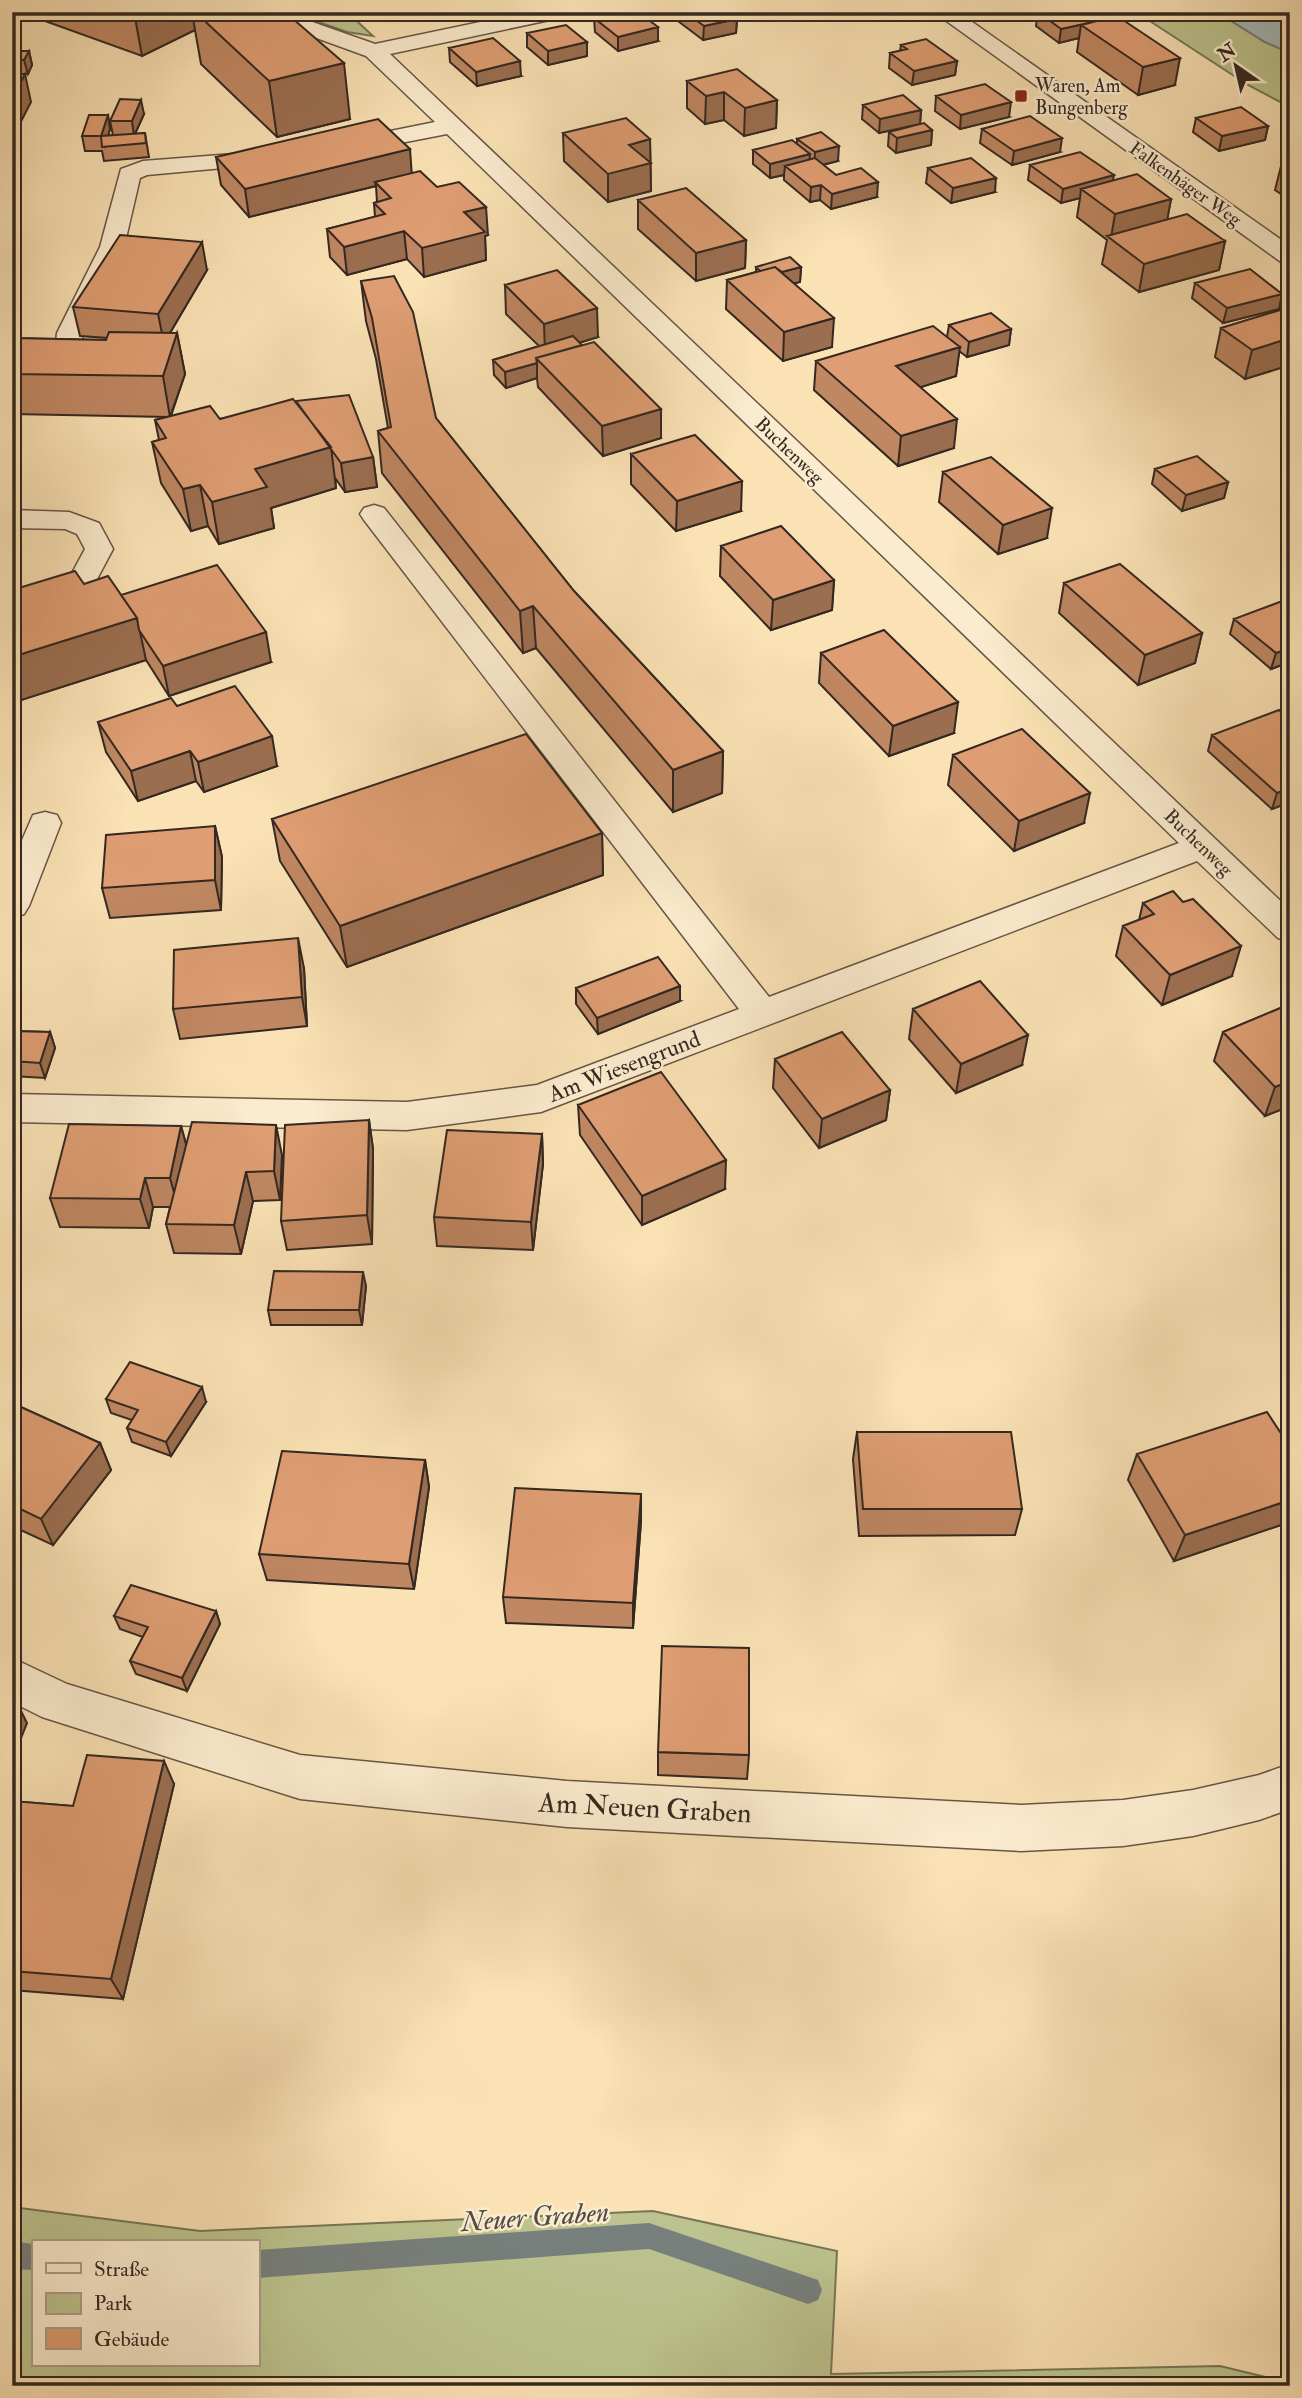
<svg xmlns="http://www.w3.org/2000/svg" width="1302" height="2398" font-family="'IM FELL Double Pica',serif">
  <rect width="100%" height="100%" fill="#fae2b5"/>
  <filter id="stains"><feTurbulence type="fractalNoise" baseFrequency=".00286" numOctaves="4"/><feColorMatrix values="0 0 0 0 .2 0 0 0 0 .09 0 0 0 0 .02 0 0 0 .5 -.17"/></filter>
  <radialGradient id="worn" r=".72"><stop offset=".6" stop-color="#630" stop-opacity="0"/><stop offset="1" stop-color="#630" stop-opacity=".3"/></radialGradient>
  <path fill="#bcc38e" stroke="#787658" stroke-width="2" fill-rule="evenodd" d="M290 12H347L373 36 347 32Z
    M1136 12H1217L1265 42 1290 53V107L1248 85Z
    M12 2207 200 2231 653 2211 837 2251 831 2374 1220 2366 1290 2383V2386H12ZM33 2242H257V2365H33Z"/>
  <path fill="#a4baba" stroke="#77807d" stroke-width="2" d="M1217 12H1290V53L1265 42Z"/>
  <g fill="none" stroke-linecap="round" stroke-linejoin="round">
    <path fill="#77807d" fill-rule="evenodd" d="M649 2223 818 2280 822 2290 818 2300 808 2304 649 2249 257 2278V2250Z
      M12 2241 33 2244V2270L12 2269Z"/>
    <g stroke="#665646" stroke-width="3">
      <path id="minor" d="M253 12H284L375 44 528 12H569L566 16 559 18 390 54 1290 910V942L1278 938 1197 861 541 1112 407 1130 12 1122V1094L407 1102 537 1085 739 1009 364 520 360 514 364 508 374 505 384 508 769 997 1179 843 447 134 344 154 336 152 333 147 336 142 435 122 366 56 256 16Z
        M934 12H958L1290 246V264L1281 262Z
        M271 151 279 153 283 158 279 163 147 175 140 178 124 247 83 333 79 370 75 376 66 378 57 376 53 370 57 333 100 247 121 169 143 161Z
        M12 510 69 512 99 523 113 549 96 581 86 584 76 581 71 575 85 549 77 534 65 529 12 528Z
        M45 812 57 815 61 823 29 906 24 914 12 918V863L33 815Z
        M12 1658 67 1684 300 1755 567 1781 1021 1805 1123 1800 1193 1790 1259 1775 1290 1764V1809L1259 1820 1193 1836 1123 1846 1021 1851 567 1827 300 1799 42 1717 12 1702Z"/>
    </g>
    <use href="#minor" fill="#fceccf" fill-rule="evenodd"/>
  </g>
  <path fill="#bf8762" stroke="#342821" stroke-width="2" d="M20 12H285L350 119 277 137 201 64 195 30 142 56Z
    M670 12H728L737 19 736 33 703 40 670 15Z
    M745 12H787L755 19Z
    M1038 12H1091L1175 85 1138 95 1077 52 1079 38 1059 43 1036 26Z
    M594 18 658 41 618 51 595 32Z
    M527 33 587 42V56L548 65 527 47Z
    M901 45 957 61 955 75 912 85 889 68 890 53 900 51Z
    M449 48 521 76 477 86 450 62Z
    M12 51H29L32 65 28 74H12Z
    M687 81 777 100 776 128 744 136 724 120 705 124 687 108Z
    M936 96 1009 117 960 129 935 111Z
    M863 105 921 110 920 124 879 133 862 119Z
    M144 114 135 134 145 133 149 157 104 161 102 151H85L82 136 108 115 110 129 108 136 113 135 110 121Z
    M1196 118 1268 126 1265 140 1219 151 1193 132Z
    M982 129 1060 152 1012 165 980 143Z
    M932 130 931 145 896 153 888 146 889 132Z
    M563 133 650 139 651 191 608 202 564 161Z
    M797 139 838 161 823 165 836 175 877 197 831 209 820 200 810 202 784 180V175L770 178 753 164V150L797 144Z
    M216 157 412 173 488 235 485 236 486 260 424 277 407 259 347 275 330 257 327 229 375 217 374 203 377 202 376 186 249 217 221 185Z
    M1290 160V200L1275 190 1282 162Z
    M1030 165 1113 181 1171 199 1167 219 1225 241 1219 270 1139 292 1102 264 1107 240 1077 217 1080 198 1061 203 1028 180Z
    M928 168 995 192 951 203 926 183Z
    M638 200 746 240 745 268 696 281 638 229Z
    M756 267H801L800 282 794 283 832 347 783 361 726 309 727 280 756 272Z
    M207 270 170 333H177L185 374 171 416 220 419 297 403 373 457 377 487 345 492 335 478 336 488 271 508 274 528 219 544 208 526 191 531 161 483 152 442 159 440 155 420 168 417 12 414V338L106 340 107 338 80 336 73 307Z
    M361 281 436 418 574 591 723 751 722 793 673 812 536 648 523 653 382 473 378 431 388 428 376 359 366 321Z
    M1195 283 1279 309 1223 323 1192 298Z
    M505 285 598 337 579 343 661 438 603 456 538 387 537 378 506 388 494 375 493 360 539 346 506 314Z
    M1290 307V365L1245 379 1215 357 1221 328Z
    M949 325 1011 329 1009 345 967 357 959 351 956 376 920 387 954 448 898 466 814 390 816 361 947 337Z
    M631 454 741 511 676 531 631 484Z
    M1155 469 1228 482 1224 498 1182 511 1152 484Z
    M943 472 1047 538 998 554 939 502Z
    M721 546 834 580 832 610 771 630 720 576Z
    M1064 583 1202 633 1195 663 1138 685 1059 613Z
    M84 584 121 595 271 662 169 696 146 660 12 703V590Z
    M1234 619 1290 662 1271 669 1230 634Z
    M821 653 954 733 889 756 819 683Z
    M177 706 277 766 204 792 196 781 138 801 106 752 98 722Z
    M1212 735 1290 802 1272 809 1208 751Z
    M953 755 1084 823 1014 851 948 785Z
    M272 819 602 833 603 875 347 967 280 861Z
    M215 826 222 857 221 910 110 918 102 888Z
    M1143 903 1232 976 1162 1005 1116 956 1123 926 1139 920Z
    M304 968 307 1026 180 1039 173 1009Z
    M576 988 680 1001 598 1034 576 1004Z
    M1290 1004V1106L1265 1116 1214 1061 1223 1032Z
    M913 1009 1022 1065 956 1093 909 1039Z
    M12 1031 50 1032 55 1048 45 1078 12 1076Z
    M775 1059 890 1090 886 1120 819 1148 773 1088Z
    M578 1105 725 1189 642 1225 580 1135Z
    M369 1120 373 1149 372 1244 287 1250 281 1221Z
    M181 1126 186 1144 282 1155 280 1200 253 1201 241 1254 174 1253 166 1224 170 1207H153L149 1228 60 1227 50 1198Z
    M542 1134 543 1164 533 1250 437 1246 434 1217Z
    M366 1286 362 1325H271L268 1310Z
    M106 1399 206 1402 171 1456 132 1442 127 1428 132 1420 111 1413Z
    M12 1403 100 1443 111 1470 53 1545 12 1526Z
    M857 1432 1022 1509 1015 1535 859 1536 853 1459Z
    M1290 1447V1522L1174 1561 1128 1480 1137 1454Z
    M425 1460 429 1487 414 1589 267 1580 259 1554Z
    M641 1521 633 1628 506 1623 503 1597Z
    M216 1611 220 1624 187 1691 136 1674 130 1661 143 1637 120 1629 114 1616Z
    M658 1752 749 1755 747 1779 658 1775Z
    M174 1784 123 1999 12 1990V1801L73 1806Z"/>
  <path fill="#9b6e50" stroke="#342821" stroke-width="2" d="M134 12H192L195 30 142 56Z
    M755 12H787L755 19Z
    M737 19 736 33 703 40 704 26Z
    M1102 20 1081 25 1079 38 1059 43 1061 29Z
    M658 27V41L618 51V37Z
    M587 42V56L548 65V51Z
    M29 51 32 65 28 74 24 60Z
    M1180 58 1175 85 1138 95 1143 67Z
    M520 61 521 76 477 86 476 72Z
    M957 61 955 75 912 85 914 71Z
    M344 63 350 119 277 137 269 81Z
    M25 74 31 102 12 139V99Z
    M724 92V120L705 124 706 96Z
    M141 100 144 114 134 136 132 121Z
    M777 100 776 128 744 136 745 108Z
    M1011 102 1009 117 960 129 961 115Z
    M921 110 920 124 879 133 880 119Z
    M108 115 110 129 105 146 101 136Z
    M1268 126 1265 140 1219 151 1222 136Z
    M932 130 931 145 896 153 897 138Z
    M1062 138 1060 152 1012 165 1014 151Z
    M650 139 651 191 608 202V174L629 145Z
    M839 146 838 161 814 167 815 152Z
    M410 149 412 177 375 182 376 186 249 217 245 189Z
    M810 154 809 168 785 166 784 175 770 178V164Z
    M1114 175 1111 190 1081 189 1080 198 1061 203 1063 189Z
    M996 178 995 192 951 203 953 188Z
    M878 182 877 197 831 209 832 194Z
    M821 185 820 200 810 202 811 187Z
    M1171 199 1166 227 1111 238 1115 214Z
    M486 207 488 235 485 236 486 260 424 277 422 248 464 212Z
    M404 231 407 259 347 275 344 247Z
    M746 240 745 268 696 281V253Z
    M1225 241 1219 270 1139 292 1144 264Z
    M202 242 207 270 164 343 158 314Z
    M801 267 800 282 766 291V276Z
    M1282 294 1279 309 1223 323 1227 308Z
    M597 308 598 337 545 353 544 324Z
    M834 318 832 347 783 361 784 332Z
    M1011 329 1009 345 967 357 969 342Z
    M177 333 185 374 170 417 163 376Z
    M1290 338V365L1245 379 1252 350Z
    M960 347 956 376 893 396 896 366Z
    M537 363V378L506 388 505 372Z
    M661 409V438L603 456 602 426Z
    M957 419 954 448 898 466 901 436Z
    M331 447 336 488 271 508 274 528 219 544 212 502 255 469Z
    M373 457 377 487 345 492 341 463Z
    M742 481 741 511 676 531 677 501Z
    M1228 482 1224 498 1182 511 1186 495Z
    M200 485 208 526 191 531 183 489Z
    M1052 508 1047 538 998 554 1003 525Z
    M834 580 832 610 771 630 773 600Z
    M533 606 536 648 523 653 520 611Z
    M137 618 146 660 12 703V657Z
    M266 632 271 662 169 696 163 666Z
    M1202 633 1195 663 1138 685 1145 655Z
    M1290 648V662L1271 669 1276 653Z
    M958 702 954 733 889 756 893 726Z
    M272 736 277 766 204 792 198 762Z
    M190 751 196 781 138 801 131 771Z
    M723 751 722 793 673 812V770Z
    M1290 788V802L1272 809 1277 793Z
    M1090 793 1084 823 1014 851 1019 821Z
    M215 826 222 857 221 910 215 880Z
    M602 833 603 875 347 967 340 926Z
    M298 938 304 968 307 1026 302 997Z
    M1241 946 1232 976 1162 1005 1170 975Z
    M680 986V1001L598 1034 597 1018Z
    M50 1032 55 1048 45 1078 40 1063Z
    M1028 1035 1022 1065 956 1093 961 1064Z
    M1290 1081V1106L1265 1116 1275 1087Z
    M890 1090 886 1120 819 1148 822 1119Z
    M369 1120 373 1149 372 1244 367 1215Z
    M276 1125 282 1155 280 1200 274 1171Z
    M181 1126 189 1155 178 1207 170 1178Z
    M542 1134 543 1164 533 1250 531 1222Z
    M726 1160 725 1189 642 1225V1196Z
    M246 1172 253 1201 241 1254 234 1225Z
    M145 1178 153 1207 149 1228 140 1199Z
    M363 1272 366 1286 362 1325 359 1310Z
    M202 1387 206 1402 171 1456 166 1442Z
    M100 1443 111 1470 53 1545 41 1519Z
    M425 1460 429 1487 414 1589 409 1564Z
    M641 1494V1521L633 1628V1603Z
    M1290 1500V1522L1174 1561 1185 1535Z
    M216 1611 220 1624 187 1691 182 1678Z
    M21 1711 27 1723 12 1761V1732Z
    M164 1761 174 1784 123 1999 111 1979Z"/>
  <path fill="#de9d72" stroke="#342821" stroke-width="2" d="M195 12H285L344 63 269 81Z
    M618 12H638L658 27 618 37 594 18Z
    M685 12H728L737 19 704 26Z
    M1038 12H1091L1102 20 1061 29Z
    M1117 16 1180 58 1143 67 1081 25Z
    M566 25 587 42 548 51 527 33Z
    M493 38 520 61 476 72 449 48Z
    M926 39 957 61 914 71 890 53 907 49 901 45Z
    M12 51H29L24 60 12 59Z
    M737 69 777 100 745 108 724 92 706 96 687 81Z
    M12 74H25L12 99Z
    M985 84 1011 102 961 115 936 96Z
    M903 95 921 110 880 119 863 105Z
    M120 99 141 100 132 121H110Z
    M1241 107 1268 126 1222 136 1196 118Z
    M89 115H108L101 136H82Z
    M1030 116 1062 138 1014 151 982 129Z
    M626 118 650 139 629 145 651 163 608 174 563 133Z
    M378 119 410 149 245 189 216 157Z
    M924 123 932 130 897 138 889 132Z
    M821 132 839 146 815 152 797 139Z
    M145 133 146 143 102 147 101 136Z
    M792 140 810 154 770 164 753 150Z
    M1080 152 1114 175 1063 189 1030 165Z
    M815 158 836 175 861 168 878 182 832 194 821 185 811 187 785 166Z
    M971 158 996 178 953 188 928 168Z
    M1290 160V167L1282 162Z
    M420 171 437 187 459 182 486 207 464 212 485 232 422 248 404 231 344 247 327 229 385 214 374 203 391 198 375 182Z
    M1137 174 1171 199 1115 214 1081 189Z
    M686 188 746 240 696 253 638 200Z
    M1187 214 1225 241 1144 264 1107 236Z
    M120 235 202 242 158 314 73 307Z
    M790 257 801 267 782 272 775 267 760 271 756 267Z
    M775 267 834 318 784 332 727 280Z
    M1250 269 1282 294 1227 308 1195 283Z
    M557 270 597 308 544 324 505 285Z
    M394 276 413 312 436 418 574 591 723 751 673 770 533 606 520 611 378 431 391 427 372 318 361 281Z
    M1290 307V338L1252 350 1221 328Z
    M991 313 1011 329 969 342 949 325Z
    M933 326 960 347 896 366 957 419 901 436 816 361Z
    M109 332 177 333 163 376 12 374V338L106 340Z
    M573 336 582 345 536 358 537 363 505 372 493 360Z
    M594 342 661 409 602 426 536 358Z
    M349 395 373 457 341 463 296 401Z
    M293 399 331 447 255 469 267 487 212 502 200 485 183 489 152 442 166 438 155 420 210 406 220 419Z
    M695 435 742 481 677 501 631 454Z
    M1197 456 1228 482 1186 495 1155 469Z
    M991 457 1052 508 1003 525 943 472Z
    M781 526 834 580 773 600 721 546Z
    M1120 564 1202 633 1145 655 1064 583Z
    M217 565 266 632 163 666 139 630 137 618 121 595Z
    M75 571 84 584 108 576 137 618 12 657V590Z
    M1288 599 1290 601V648L1276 653 1234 619Z
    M884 630 958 702 893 726 821 653Z
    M235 686 272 736 198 762 190 751 131 771 98 722 171 698 177 706Z
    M1279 710 1290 720V788L1277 793 1212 735Z
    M1022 729 1090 793 1019 821 953 755Z
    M526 734 602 833 340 926 272 819Z
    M215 826V880L102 888 106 835Z
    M1173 891 1183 902 1193 899 1241 946 1170 975 1123 926 1154 914 1143 903Z
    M298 938 302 997 173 1009 174 950Z
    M658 957 680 986 597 1018 576 988Z
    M980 981 1028 1035 961 1064 913 1009Z
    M1290 1004V1081L1275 1087 1223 1032Z
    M12 1031 50 1032 40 1063 12 1061Z
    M842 1032 890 1090 822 1119 775 1059Z
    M661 1072 726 1160 642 1196 578 1105Z
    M369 1120 367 1215 281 1221 285 1125Z
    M192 1122 276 1125 274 1171 246 1172 234 1225 166 1224Z
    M69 1124 181 1126 170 1178H145L140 1199 50 1198Z
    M447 1130 542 1134 531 1222 434 1217Z
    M274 1271 363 1272 359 1310H268Z
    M130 1362 202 1387 166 1442 127 1428 138 1410 106 1399Z
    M12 1403 100 1443 41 1519 12 1505Z
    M1267 1412 1290 1447V1500L1185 1535 1137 1454Z
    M857 1432H1011L1022 1509H863Z
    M282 1451 425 1460 409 1564 259 1554Z
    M515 1488 641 1494 633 1603 503 1597Z
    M131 1585 216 1611 182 1678 130 1661 148 1627 114 1616Z
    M662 1646 749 1648V1755L658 1752Z
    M12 1709 21 1711 12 1732Z
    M87 1755 164 1761 111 1979 12 1971V1801L73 1806Z"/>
  <rect fill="#8f2418" stroke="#fceccf" stroke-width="2.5" x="1014" y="89" width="14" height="14" rx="3.5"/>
  <g text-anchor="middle" stroke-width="5" stroke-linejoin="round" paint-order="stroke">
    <g font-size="19" fill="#342821" stroke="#fceccf" text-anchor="start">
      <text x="1035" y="92">Waren, Am<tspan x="1035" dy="22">Bungenberg</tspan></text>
    </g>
    <g font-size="19" fill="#342821" stroke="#fceccf">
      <text transform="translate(1186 183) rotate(35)" y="7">Falkenhäger Weg</text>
      <text transform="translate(790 450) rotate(44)" y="7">Buchenweg</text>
      <text transform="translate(1199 842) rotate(44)" y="7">Buchenweg</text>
    </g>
    <g font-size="23" fill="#342821" stroke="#fceccf">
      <text transform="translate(624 1066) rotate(-21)" y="8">Am Wiesengrund</text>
    </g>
    <g font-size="28" fill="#342821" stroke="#fceccf">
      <text transform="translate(645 1807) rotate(3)" y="10">Am Neuen Graben</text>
    </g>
    <g font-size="28" font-style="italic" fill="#504c47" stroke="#fceccf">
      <text transform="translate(535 2216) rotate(-4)" y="10">Neuer Graben</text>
    </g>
  </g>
  <rect width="1302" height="2398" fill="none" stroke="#fae2b5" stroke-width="42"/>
  <rect x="14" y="14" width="1274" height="2370" fill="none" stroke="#342821" stroke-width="3.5"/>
  <rect x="21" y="21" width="1260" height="2356" fill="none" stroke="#342821" stroke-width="2"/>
  <rect x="32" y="2240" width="228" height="126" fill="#fceccf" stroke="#ac9e89" stroke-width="2"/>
  <rect x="46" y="2263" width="35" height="10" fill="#fceccf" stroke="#ac9e89" stroke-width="2"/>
  <text x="94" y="2276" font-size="21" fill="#342821">Straße</text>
  <rect x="46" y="2293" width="35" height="21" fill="#bcc38e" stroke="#ac9e89" stroke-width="2"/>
  <text x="94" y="2310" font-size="21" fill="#342821">Park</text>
  <rect x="46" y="2328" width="35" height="21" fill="#de9d72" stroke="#ac9e89" stroke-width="2"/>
  <text x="94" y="2346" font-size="21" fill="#342821">Gebäude</text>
  <g transform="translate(1236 66) rotate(326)" stroke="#fceccf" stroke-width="5" paint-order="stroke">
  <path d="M0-5L12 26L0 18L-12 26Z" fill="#342821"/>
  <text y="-10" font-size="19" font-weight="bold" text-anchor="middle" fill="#342821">N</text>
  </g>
  <rect width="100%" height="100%" filter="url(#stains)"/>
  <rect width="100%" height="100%" fill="url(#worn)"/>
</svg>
